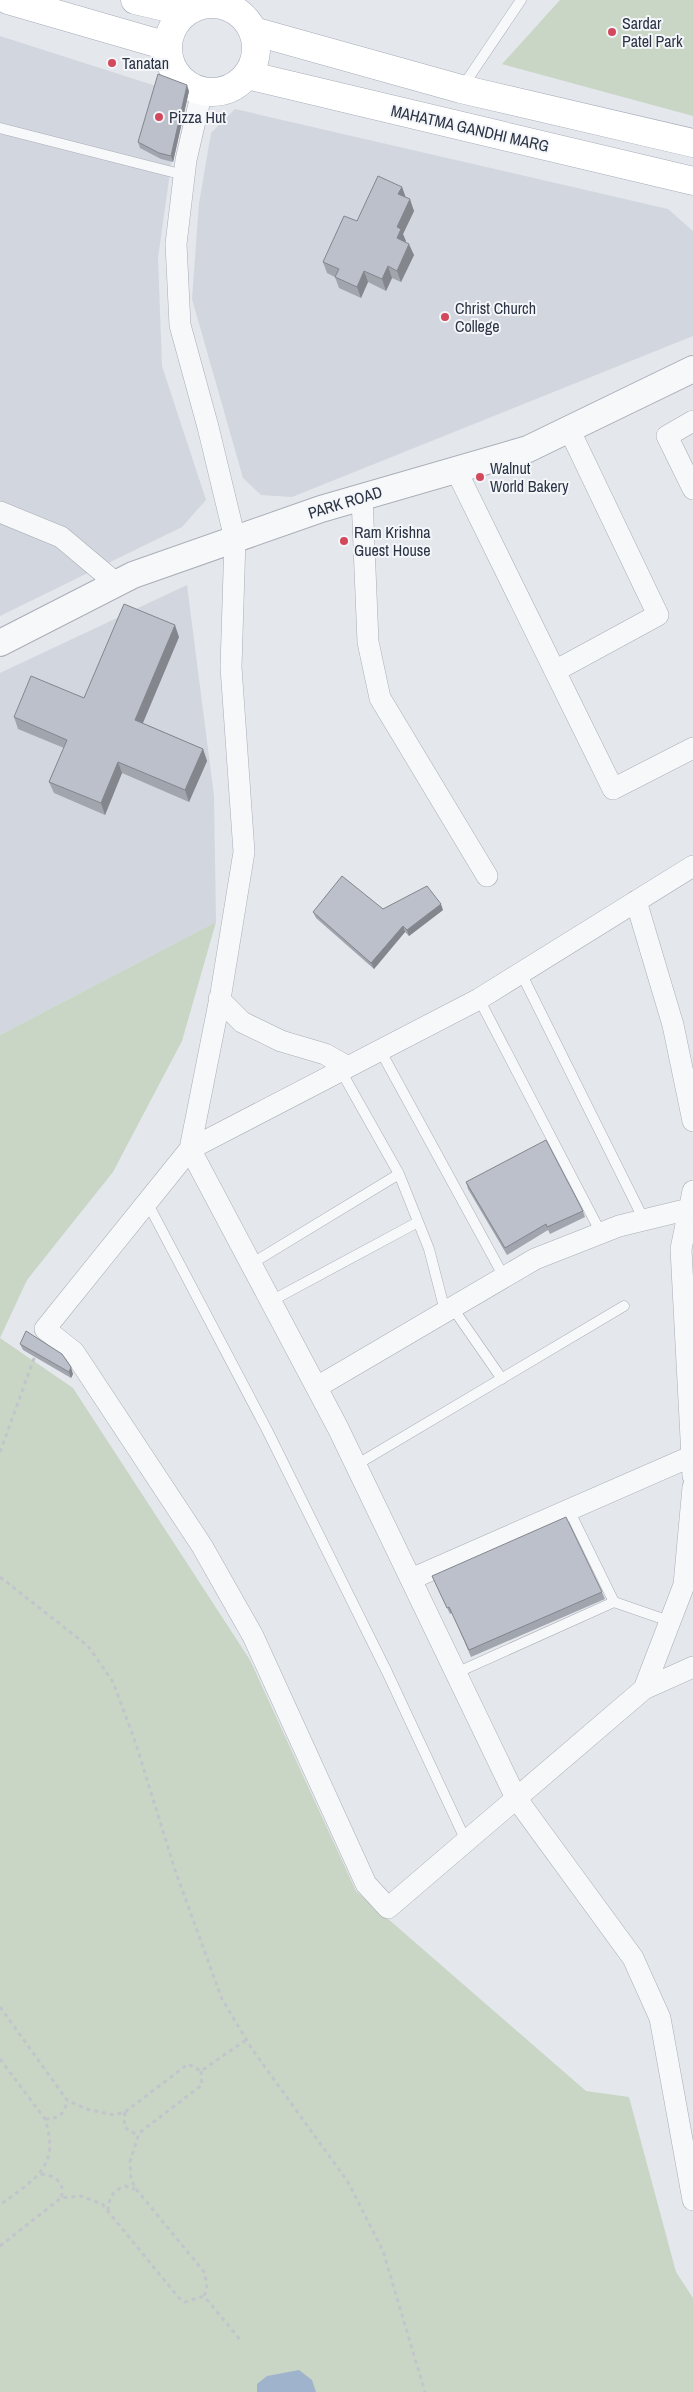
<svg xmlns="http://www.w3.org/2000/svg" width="693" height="2392" font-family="'Archivo Narrow',sans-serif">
  <rect width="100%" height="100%" fill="#e4e7ec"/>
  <path fill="#d2d6de" d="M0 36 181 94 158 258 162 366 206 500 182 527 0 616Z
    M235 109 668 209 693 231V336L292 497 261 495 243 478 192 299 199 203 211 133Z
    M187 585 214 796 216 922 0 1035V673Z"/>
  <path fill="#c9d6c5" d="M560 0H693V116L502 64Z
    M216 922 182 1041 113 1172 27 1280 0 1338 73 1388 250 1660 356 1891 586 2091 629 2097 676 2272 693 2298V2392H0V1035Z"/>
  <path fill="#9fb4cc" d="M299 2370 312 2380 316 2392H257V2384L267 2376Z"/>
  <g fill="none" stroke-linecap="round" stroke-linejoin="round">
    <g stroke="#a9aeb7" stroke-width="11">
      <path id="service" d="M463 86 521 0
        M0 128 184 175
        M521 973 644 1220
        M479 999 601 1233
        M380 1050 504 1277
        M341 1071 399 1174 429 1249 445 1311
        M147 1202 267 1430 387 1672 466 1841
        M251 1264 399 1174
        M271 1301 418 1222
        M452 1307 502 1379
        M356 1465 624 1306
        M569 1510 614 1602 669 1621
        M456 1673 614 1602"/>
    </g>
    <g stroke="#a9aeb7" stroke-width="22">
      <path id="minor" d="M202 91 186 160 176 244 180 325 208 427 235 539 231 667 244 852 221 993 190 1149 45 1329 74 1352 202 1546 253 1636 366 1884 388 1908 644 1689 693 1667
        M693 421 667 436 693 489
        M456 470 613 789 693 748
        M362 497 368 642 380 698 487 876
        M0 512 61 537 117 584
        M555 671 658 615 569 429
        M693 866 479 999 190 1149 338 1428 516 1798 633 1958 660 2018 693 2200
        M636 901 673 1025 693 1121
        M219 999 242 1022 281 1041 325 1054 348 1067
        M693 1191 681 1249 693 1476
        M317 1387 535 1259 619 1226 689 1209
        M411 1579 692 1456
        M644 1689 684 1585 693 1487"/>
    </g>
    <g stroke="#a9aeb7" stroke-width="28">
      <path id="tertiary" d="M228 6 230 0
        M0 643 133 575 321 509 528 449 693 369"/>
    </g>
    <g stroke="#a3abb8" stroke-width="29">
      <path id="primary" d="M8 0 167 46
        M135 0 186 12
        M168 48a44 44 0 1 1 88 0a44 44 0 1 1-88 0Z
        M253 31 461 89 693 143
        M247 75 693 181"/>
    </g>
    <path stroke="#c2c5cb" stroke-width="3" stroke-dasharray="4 4" stroke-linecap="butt" d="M0 1452 36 1353
      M0 1577 88 1646 113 1682 136 1744 175 1870 222 1999 252 2049 348 2182 383 2251 425 2392
      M0 2007 67 2100 86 2109 114 2115 125 2112 188 2064 201 2071 246 2040
      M0 2059 45 2119C61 2168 34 2179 0 2205
      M201 2071 202 2085 139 2133 130 2162 131 2179 136 2189 205 2273 207 2289 204 2296 242 2342
      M125 2112 124 2126 130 2132 139 2134
      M45 2119C59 2119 65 2114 67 2100
      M41 2174C55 2175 66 2183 61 2198
      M108 2211C109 2198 112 2191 125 2186L135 2189
      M0 2246 61 2198 81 2196 102 2204 179 2298 185 2302 204 2296"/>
    <use href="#service" stroke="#f7f8fa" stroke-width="10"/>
    <use href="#minor" stroke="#f7f8fa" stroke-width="21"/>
    <use href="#tertiary" stroke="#f7f8fa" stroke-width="26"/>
    <use href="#primary" stroke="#fff" stroke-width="28"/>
  </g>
  <path fill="#a1a5ae" d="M189 91 173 162 161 159 140 148 138 142Z
    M402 187 405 197 414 211 403 234 405 242 414 255 401 282 392 278 386 291 368 282 361 298 339 288 335 277 327 273 323 262 357 221Z
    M179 637 143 723 203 749 207 761 189 802 122 773 105 815 54 793 49 782 64 748 18 729 14 717 84 698Z
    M383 909 443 910 409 936 405 932 374 969 316 918 313 912Z
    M466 1182 583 1211 585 1217 550 1234 548 1230 507 1255 468 1189Z
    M20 1344 73 1374 71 1378 23 1350Z
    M432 1576 602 1592 605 1599 471 1657 452 1613 450 1614Z"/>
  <path fill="#83868d" d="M187 85 189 91 173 162 171 156Z
    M402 187 406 198 398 194Z
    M410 199 414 211 403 234 406 241 402 249 397 238V227Z
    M409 244 414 255 401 282 397 271Z
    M388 266 392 278 386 291 382 279Z
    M364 271 368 282 361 298 357 287Z
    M175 625 179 637 139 732 135 720Z
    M203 749 207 761 189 802 185 790Z
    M118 762 122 773 105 815 101 803Z
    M441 904 443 910 409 936 407 930Z
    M403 926 405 932 374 969 371 963Z
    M71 1367 73 1374 71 1378 69 1372Z"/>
  <path fill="#bbc0ca" stroke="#83868d" d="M158 74 187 85 171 156 159 153 138 142Z
    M378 176 402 187 398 194 410 199 397 227 401 229 397 238 409 244 397 271 388 266 382 279 364 271 357 287 335 277 339 269 323 262 344 216 357 221Z
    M124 604 175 625 135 720 203 749 185 790 118 762 101 803 49 782 67 740 14 717 31 676 84 698Z
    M342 876 383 909 427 886 441 904 407 930 403 926 371 963 313 912Z
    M546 1140 583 1211 547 1227 546 1224 505 1248 466 1182Z
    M26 1331 62 1354 71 1367 69 1372 20 1344Z
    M566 1517 602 1592 469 1650 449 1607 447 1608 432 1576Z"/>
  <g fill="#d1495b" stroke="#f4f6f9" stroke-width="2">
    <circle cx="612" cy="32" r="5"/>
    <circle cx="112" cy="63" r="5"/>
    <circle cx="159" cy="117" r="5"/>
    <circle cx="445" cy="317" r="5"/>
    <circle cx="480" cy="477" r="5"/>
    <circle cx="344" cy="541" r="5"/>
  </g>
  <g text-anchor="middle" stroke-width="4" stroke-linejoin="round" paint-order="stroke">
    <g font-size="16" fill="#2b3445" stroke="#f4f6f9" text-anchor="start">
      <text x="622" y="29">Sardar<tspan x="622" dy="18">Patel Park</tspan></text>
      <text x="122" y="69">Tanatan</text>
      <text x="169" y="123">Pizza Hut</text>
      <text x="455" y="314">Christ Church<tspan x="455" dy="18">College</tspan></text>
      <text x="490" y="474">Walnut<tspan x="490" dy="18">World Bakery</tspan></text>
      <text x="354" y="538">Ram Krishna<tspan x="354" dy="18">Guest House</tspan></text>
    </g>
    <g font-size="16" fill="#2b3445" stroke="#f4f6f9">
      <text transform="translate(470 128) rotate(13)" y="6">MAHATMA GANDHI MARG</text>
      <text transform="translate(345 502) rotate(-17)" y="6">PARK ROAD</text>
    </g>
  </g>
</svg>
